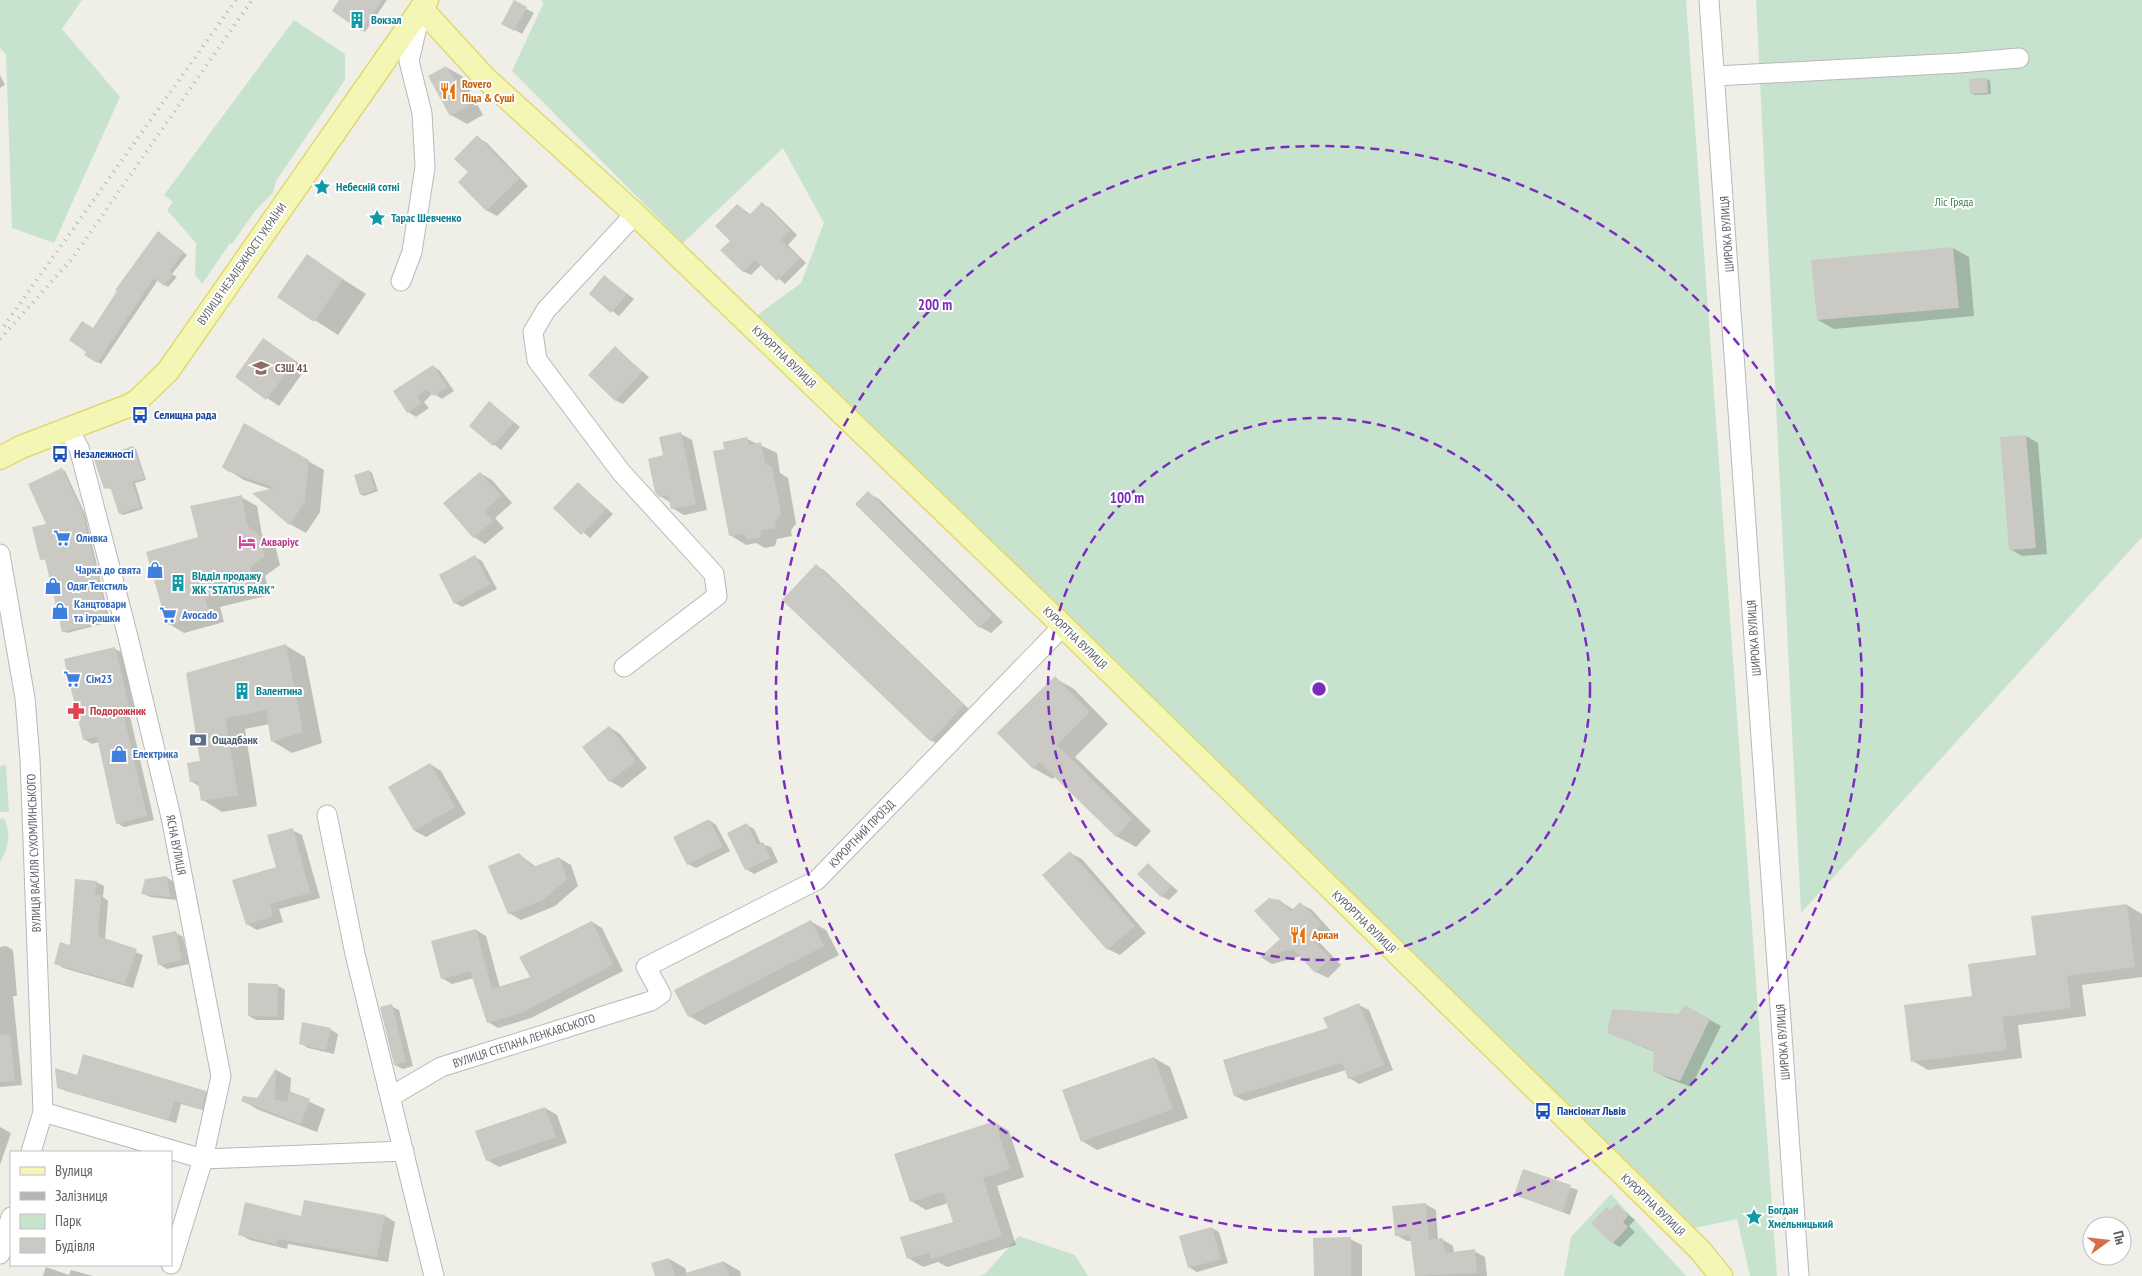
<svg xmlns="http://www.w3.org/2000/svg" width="2142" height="1276" font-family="'PT Sans Narrow',sans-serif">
  <rect width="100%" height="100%" fill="#efefe8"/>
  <path fill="#c8e3cd" d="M0 0H82L62 29 120 97 54 243 12 228 6 54 0 48Z
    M542 0H1686L1777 1276H1750L1737 1219 1690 1229 1258 801 755 317 801 283 824 223 783 148 683 243 512 71 543 4Z
    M1756 0H2142V537L1801 913Z
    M294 20 345 54V80L276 181 273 193 255 211 232 244 230 243 202 284 195 275 196 243 167 210 173 202 164 195Z
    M6 765 9 812H0V766Z
    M4 818C12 834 8 847 0 863V819Z
    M1611 1194 1686 1276H1564L1571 1237Z
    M1019 1236 1075 1255 1088 1276H979L985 1274Z"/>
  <path fill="#0003" d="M340 0H387L365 32 333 10Z
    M514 2 534 13 522 34 503 23Z
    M446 67 462 76 483 115 467 124 451 115Z
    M0 75 5 85 0 88Z
    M1987 79 1990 81 1991 94 1975 95 1971 93Z
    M477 137 487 143 528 186 497 216 486 210 470 172Z
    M762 204 770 208 797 235 788 245 806 263 785 284 762 264 751 275 743 271 738 205 751 215Z
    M162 235 187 255 172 274 177 277 168 287 158 280 101 364 86 354 93 329Z
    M1953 248 1969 257 1974 316 1834 329 1818 320Z
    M307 256 366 294 338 335 279 297Z
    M605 277 634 299 619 316 590 294Z
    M264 339 306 368 279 406 236 377Z
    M615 348 649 377 623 404 615 400Z
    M433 366 440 371 454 391 442 399 433 393 424 402 429 408 416 417 408 412 395 392Z
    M490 403 520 427 501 450 471 426Z
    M245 425 324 470 320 512 306 533 290 524 255 494 273 490 244 480 228 470Z
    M681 434 692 440 707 510 684 515 672 508 671 503 660 496 665 456Z
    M2026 436 2038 443 2047 554 2022 556 2010 549 2001 438Z
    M747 439 777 453 780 473 788 478 796 524 791 530 792 536 777 539 775 546 765 548 756 543 746 545 730 535 726 450Z
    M133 447 136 449 146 480 135 483 143 509 123 515 120 513 112 489 105 488Z
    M62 470 65 471 85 514 110 622 67 633 63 631 47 560 41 559Z
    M369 471 372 473 378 491 364 496 361 494Z
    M480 473 492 480 512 503 495 518 504 528 485 544 474 537Z
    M578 483 613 514 590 538 555 508Z
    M868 493 879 499 1003 622 991 633 980 627Z
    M241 497 257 506 262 535 275 545 280 565 265 576 270 595 220 607 224 622 184 633 169 624 200 538Z
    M475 557 482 561 497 589 462 607 455 603Z
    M816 566 824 570 970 710 938 744 930 740Z
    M285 645 305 657 322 743 292 753 272 741 269 724 245 729 257 806 222 812 203 800 200 787 191 781 201 762 188 673Z
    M115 649 123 653 136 711 129 712 154 820 124 827 117 823 99 742 92 744 84 739Z
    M1055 678 1074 689 1108 724 1075 757 1151 831 1136 847 1116 836 1055 776 1053 779 1033 768Z
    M609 727 620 734 647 768 622 788 610 781Z
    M430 764 441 771 466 814 426 837 415 831Z
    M709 820 716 825 730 851 696 868 688 864Z
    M747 825 754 829 761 844 771 847 778 862 754 874 746 869Z
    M292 830 302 835 320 898 279 909 283 922 257 930 247 924 278 868Z
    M1070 853 1082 859 1146 933 1120 955 1108 949Z
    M519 854 536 867 559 858 571 865 578 886 555 906 521 920 509 913Z
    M1148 865 1178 891 1169 900 1161 896Z
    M166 877 174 882 177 900 150 897 142 893Z
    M96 882 104 886 103 897 108 901 105 940 143 955 133 988 63 968 56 963 71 947Z
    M1280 901 1294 910 1301 904 1312 910 1332 932 1320 943 1341 965 1328 978 1316 972 1301 956 1272 964 1262 958 1282 939Z
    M2127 905 2142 914V977L2082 985 2086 1016 2018 1025 2022 1058 1928 1070 1913 1061 1974 997 2038 956 2033 917Z
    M810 921 826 930 839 955 705 1025 689 1016Z
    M592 922 602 928 623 971 531 1018 498 1028 488 1022 474 978 452 984 442 978 476 930 486 936 500 988 531 978Z
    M176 933 183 937 189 964 167 969 159 964Z
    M6 946 13 950 17 996H13L22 1085 0 1087V947Z
    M277 985 285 990 284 1020H256L249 1016Z
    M1359 1005 1369 1010 1393 1070 1359 1084 1349 1078 1346 1070 1245 1101 1235 1096Z
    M391 1006 399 1010 413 1066 403 1069 395 1065Z
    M1686 1007 1721 1026 1691 1087 1667 1078 1655 1071V1052L1608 1033 1679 1015Z
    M303 1023 331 1030 338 1034 334 1054 308 1048 300 1043Z
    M1154 1058 1170 1067 1188 1118 1097 1150 1082 1141Z
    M276 1070 291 1078 290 1093 325 1109 317 1132 259 1110 243 1101 258 1099Z
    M78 1077 206 1092 213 1096 210 1112 181 1104 176 1123 66 1091 58 1087Z
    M545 1108 557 1115 567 1143 499 1167 487 1160Z
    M994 1122 1009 1131 1024 1177 997 1186 1016 1245 947 1267 938 1262 923 1267 908 1258 954 1223 948 1203 926 1210 911 1201Z
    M0 1127 11 1133 0 1165Z
    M1524 1171 1578 1190 1570 1215 1516 1195Z
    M305 1201 385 1216 395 1222 388 1262 288 1244 287 1249 250 1240 239 1234 302 1217Z
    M1425 1204 1436 1210 1438 1240H1443L1453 1246 1454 1253 1474 1251 1485 1257 1487 1276H1416L1412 1241H1407L1396 1235Z
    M1617 1206 1635 1220 1629 1226 1635 1232 1620 1247 1613 1243 1611 1211Z
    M1212 1228 1219 1232 1228 1263 1197 1272 1190 1268Z
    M1350 1239 1362 1245V1276H1315Z
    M669 1259 685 1268 687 1274 724 1262 740 1271 741 1276H657Z
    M46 1267 69 1275 71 1270 93 1276H43Z"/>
  <path fill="#cbc9c4" d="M339 0H382L361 31 332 11Z
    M514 0 527 7 514 31 501 24Z
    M446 66 469 106 450 116 428 76Z
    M1987 78 1988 93 1970 94 1969 79Z
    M477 135 519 179 486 211 458 182 468 172 454 159Z
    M762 202 790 230 781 240 800 258 777 281 755 260 743 272 720 250 730 241 715 226 737 204 749 215Z
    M158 231 184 252 169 271 173 274 164 286 154 278 97 363 84 355 86 352 69 340 82 321 93 328 117 291 115 290Z
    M1953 247 1959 308 1817 320 1811 260Z
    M307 254 343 279 314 322 277 297Z
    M604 275 627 294 611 313 589 294Z
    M263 338 295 361 266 400 235 377Z
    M615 346 642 372 615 401 588 375Z
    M433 365 447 387 434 396 425 389 417 397 422 403 407 413 393 391Z
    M489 401 514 422 493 446 469 426Z
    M244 423 309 460 305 502 289 525 252 493 275 488 227 471 222 467Z
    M681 432 696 504 671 509 668 495 659 497 655 492 648 459 663 455 659 437Z
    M2026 435 2036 548 2009 550 2000 437Z
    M747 437 749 445 761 442 765 463 772 467 781 514 775 521 776 528 762 530 760 537 748 540 743 534 729 536 713 451 724 449 723 442Z
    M133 446 144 478 132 482 140 507 119 514 110 487 104 489 94 459Z
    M62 468 82 511 108 621 62 632 45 559 40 560 32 527 46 524 28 484Z
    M369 470 375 490 360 495 354 475Z
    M480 472 501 496 484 511 493 521 473 538 443 503Z
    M578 482 606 509 581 535 553 508Z
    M868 491 992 615 979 628 855 504Z
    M242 495 247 525 259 535 265 556 250 567 255 587 205 598 209 613 167 625 146 552 198 537 190 506Z
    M475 555 490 584 454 604 439 575Z
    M816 564 964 705 930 741 782 600Z
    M286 644 303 732 271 742 266 710 225 718 238 795 201 801 198 781 190 782 187 763 200 761 186 673Z
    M115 647 129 707 122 708 147 816 116 824 97 737 83 740 64 659Z
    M1055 676 1090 712 1057 745 1132 819 1116 837 1039 762 1033 769 997 733Z
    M609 726 636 761 609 782 582 747Z
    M430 763 455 807 414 831 388 787Z
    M709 819 723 847 687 865 673 837Z
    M747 823 757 845 763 842 771 858 745 870 727 833Z
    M293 828 310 893 270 904 273 916 246 925 232 880 276 867 267 835Z
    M1070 851 1135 926 1107 950 1042 875Z
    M519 853 533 867 559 857 567 879 543 900 508 914 488 866Z
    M1148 863 1171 886 1161 897 1137 874Z
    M167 876 170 897 141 894 145 879Z
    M75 879 97 881 95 895H101L98 936 137 949 125 984 54 964 60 942 70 945Z
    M1269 898 1280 900 1291 911 1300 902 1322 924 1309 936 1330 958 1315 973 1293 949 1259 958 1280 939 1254 911Z
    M2127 904 2135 967 2067 976 2071 1008 2002 1017 2007 1050 1911 1062 1904 1005 1972 996 1968 964 2036 955 2031 916Z
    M811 920 824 946 688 1017 674 990Z
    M592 921 613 965 521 1013 487 1023 470 971 441 979 431 941 476 929 492 989 530 977 519 957Z
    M176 931 182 960 158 965 152 936Z
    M248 983 278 984 277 1017 248 1016Z
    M1359 1003 1384 1065 1348 1079 1342 1063 1234 1096 1223 1060 1328 1028 1323 1018Z
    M392 1004 406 1062 394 1065 380 1007Z
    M1685 1005 1710 1019 1680 1081 1653 1072 1654 1051 1607 1033 1612 1009 1678 1014Z
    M302 1022 331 1028 326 1050 299 1044Z
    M10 1034 15 1081 0 1082V1035Z
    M83 1054 206 1091 202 1109 174 1101 168 1120 57 1088 55 1068 77 1075Z
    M1154 1057 1173 1109 1081 1142 1062 1090Z
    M276 1068 275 1100 287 1101 289 1091 310 1099 301 1124 241 1101 243 1096 257 1098Z
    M545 1107 556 1137 486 1161 475 1131Z
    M995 1121 1010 1169 983 1178 1002 1236 931 1259 929 1253 907 1259 900 1237 953 1222 943 1192 910 1202 894 1154Z
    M1523 1169 1571 1185 1563 1212 1514 1195Z
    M304 1200 385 1215 377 1257 278 1239 276 1244 238 1235 245 1202 301 1216Z
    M1426 1203 1429 1240 1443 1238 1445 1253 1475 1249 1477 1273 1415 1276 1410 1235 1395 1236 1392 1206Z
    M1617 1204 1628 1216 1623 1222 1628 1227 1612 1244 1591 1223 1607 1207 1610 1210Z
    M1212 1227 1221 1259 1188 1268 1179 1236Z
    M1351 1237V1276H1314L1313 1238Z
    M669 1258 675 1276H655L651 1263Z
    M724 1261 729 1276H686V1273Z"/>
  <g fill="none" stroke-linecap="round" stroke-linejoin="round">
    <g stroke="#b8b8bc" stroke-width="21">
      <path id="minor" d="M1709 0 1799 1276
        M1716 76 1959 63 2019 58
        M401 281 412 252 425 167 422 113 409 61 420 14
        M68 429 79 448 128 637 171 817 221 1076 203 1159 171 1264
        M0 554 25 698 30 759 43 1112 31 1152
        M624 667 717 596 714 574 621 472 537 360 533 332 546 310 635 214
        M327 815 355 954 434 1276
        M390 1097 441 1067 651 1001 661 994 646 967 817 880 1063 626
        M43 1112 203 1159 404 1151
        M0 1254 11 1217"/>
    </g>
    <g stroke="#e2d86e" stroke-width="25">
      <path id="major" d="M421 8 484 77 635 214 1063 626 1700 1250 1721 1276
        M0 458 21 447 128 406 137 401 168 371 427 0"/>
    </g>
    <use href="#minor" stroke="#fff" stroke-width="19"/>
    <use href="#major" stroke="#f4f6b6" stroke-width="22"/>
    <path stroke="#b5b5b6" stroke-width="4" stroke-dasharray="1 6" stroke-linecap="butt" d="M4 326 236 0
      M0 339 72 259 252 0"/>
  </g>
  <g fill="none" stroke="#7b2cbf" stroke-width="2.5" stroke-dasharray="9 6">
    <circle cx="1319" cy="689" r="271"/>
    <circle cx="1319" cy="689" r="543"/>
  </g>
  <defs>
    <g id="building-bare" transform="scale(1.35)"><path d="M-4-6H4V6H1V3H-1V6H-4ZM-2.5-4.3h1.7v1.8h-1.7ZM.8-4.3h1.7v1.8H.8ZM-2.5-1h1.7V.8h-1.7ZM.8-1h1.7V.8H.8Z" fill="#0f9aa8" stroke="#fff" stroke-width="2.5" paint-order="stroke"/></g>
    <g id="restaurant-bare" transform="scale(1.35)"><path d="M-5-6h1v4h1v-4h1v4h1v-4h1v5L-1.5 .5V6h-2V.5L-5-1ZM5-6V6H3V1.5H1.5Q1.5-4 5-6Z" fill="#e8710a" stroke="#fff" stroke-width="2.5" paint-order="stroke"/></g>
    <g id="sight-bare" transform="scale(1.35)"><path d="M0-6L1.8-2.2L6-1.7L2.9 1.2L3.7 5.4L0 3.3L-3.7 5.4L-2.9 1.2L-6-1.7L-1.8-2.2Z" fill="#0f9aa8" stroke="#fff" stroke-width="2.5" paint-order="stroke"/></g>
    <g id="school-bare" transform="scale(1.35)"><path d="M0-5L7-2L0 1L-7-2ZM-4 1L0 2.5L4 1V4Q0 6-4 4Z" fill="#8d6e63" stroke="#fff" stroke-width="2.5" paint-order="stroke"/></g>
    <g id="bus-bare" transform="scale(1.35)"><path d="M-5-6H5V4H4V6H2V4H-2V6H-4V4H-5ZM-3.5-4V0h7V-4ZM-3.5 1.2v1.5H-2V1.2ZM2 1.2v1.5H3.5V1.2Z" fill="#1a4fb4" stroke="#fff" stroke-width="2.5" paint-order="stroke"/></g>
    <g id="supermarket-bare" transform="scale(1.35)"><path d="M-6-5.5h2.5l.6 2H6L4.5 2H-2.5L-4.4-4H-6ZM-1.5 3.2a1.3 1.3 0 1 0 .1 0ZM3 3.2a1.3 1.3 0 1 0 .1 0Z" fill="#3f7fe0" stroke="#fff" stroke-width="2.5" paint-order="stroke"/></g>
    <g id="hotel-bare" transform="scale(1.35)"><path d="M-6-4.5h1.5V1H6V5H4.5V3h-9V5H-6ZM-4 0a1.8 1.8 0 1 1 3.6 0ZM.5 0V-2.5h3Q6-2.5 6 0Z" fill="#d1479c" stroke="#fff" stroke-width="2.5" paint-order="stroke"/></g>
    <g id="shop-bare" transform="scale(1.35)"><path d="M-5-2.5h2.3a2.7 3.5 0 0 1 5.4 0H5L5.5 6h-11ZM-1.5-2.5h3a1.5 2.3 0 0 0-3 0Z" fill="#3f7fe0" stroke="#fff" stroke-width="2.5" paint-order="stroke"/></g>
    <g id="pharmacy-bare" transform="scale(1.35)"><path d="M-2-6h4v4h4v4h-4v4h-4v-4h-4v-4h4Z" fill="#e0444e" stroke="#fff" stroke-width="2.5" paint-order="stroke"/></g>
    <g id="bank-bare" transform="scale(1.35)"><path d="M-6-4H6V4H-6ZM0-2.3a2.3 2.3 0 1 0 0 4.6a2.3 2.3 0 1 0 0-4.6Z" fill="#5c6f8a" stroke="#fff" stroke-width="2.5" paint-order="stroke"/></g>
  </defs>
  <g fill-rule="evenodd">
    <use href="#building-bare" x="357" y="20"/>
    <use href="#restaurant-bare" x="448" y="91"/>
    <use href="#sight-bare" x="322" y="187"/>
    <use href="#sight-bare" x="377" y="218"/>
    <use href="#school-bare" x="261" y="368"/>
    <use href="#bus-bare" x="140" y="415"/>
    <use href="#bus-bare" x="60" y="454"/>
    <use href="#supermarket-bare" x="62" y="538"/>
    <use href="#hotel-bare" x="247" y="542"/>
    <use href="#shop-bare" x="155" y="570"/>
    <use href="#building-bare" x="178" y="583"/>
    <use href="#shop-bare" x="53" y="586"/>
    <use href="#shop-bare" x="60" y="611"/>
    <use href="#supermarket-bare" x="168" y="615"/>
    <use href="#supermarket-bare" x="72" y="679"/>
    <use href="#building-bare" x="242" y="691"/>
    <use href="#pharmacy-bare" x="76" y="711"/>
    <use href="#bank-bare" x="198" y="740"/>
    <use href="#shop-bare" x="119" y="754"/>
    <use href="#restaurant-bare" x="1298" y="935"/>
    <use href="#bus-bare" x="1543" y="1111"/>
    <use href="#sight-bare" x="1754" y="1217"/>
  </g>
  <g text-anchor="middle" stroke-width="4" stroke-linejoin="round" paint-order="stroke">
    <g font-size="12" font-weight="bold" fill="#0d838f" stroke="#fff" text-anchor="start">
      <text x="371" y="24">Вокзал</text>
      <text x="336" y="191">Небесній сотні</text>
      <text x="391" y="222">Тарас Шевченко</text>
      <text x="192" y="580">ВІдділ продажу<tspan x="192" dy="14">ЖК "STATUS PARK"</tspan></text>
      <text x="256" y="695">Валентина</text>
      <text x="1768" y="1214">Богдан<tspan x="1768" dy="14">Хмельницький</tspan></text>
    </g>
    <g font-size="12" font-weight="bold" fill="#c56008" stroke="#fff" text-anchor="start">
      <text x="462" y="88">Rovero<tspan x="462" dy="14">Піца &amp; Суші</tspan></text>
      <text x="1312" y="939">Аркан</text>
    </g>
    <g font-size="12" fill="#418351" stroke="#fff">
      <text x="1954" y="206">Ліс Гряда</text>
    </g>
    <g font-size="12" fill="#5f6166" stroke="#fff">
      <text transform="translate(1727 234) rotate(-94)" y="4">ШИРОКА ВУЛИЦЯ</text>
      <text transform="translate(242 264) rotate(-55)" y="4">ВУЛИЦЯ НЕЗАЛЕЖНОСТІ УКРАЇНИ</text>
      <text transform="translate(784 357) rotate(44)" y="4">КУРОРТНА ВУЛИЦЯ</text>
      <text transform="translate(1075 638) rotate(44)" y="4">КУРОРТНА ВУЛИЦЯ</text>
      <text transform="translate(1754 638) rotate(-94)" y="4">ШИРОКА ВУЛИЦЯ</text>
      <text transform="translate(862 834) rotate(-46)" y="4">КУРОРТНИЙ ПРОЇЗД</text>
      <text transform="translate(176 845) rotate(79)" y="4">ЯСНА ВУЛИЦЯ</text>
      <text transform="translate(34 853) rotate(-92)" y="4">ВУЛИЦЯ ВАСИЛЯ СУХОМЛИНСЬКОГО</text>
      <text transform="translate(1364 922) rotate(44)" y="4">КУРОРТНА ВУЛИЦЯ</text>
      <text transform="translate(524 1041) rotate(-18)" y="4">ВУЛИЦЯ СТЕПАНА ЛЕНКАВСЬКОГО</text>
      <text transform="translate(1783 1042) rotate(-94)" y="4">ШИРОКА ВУЛИЦЯ</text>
      <text transform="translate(1653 1205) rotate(44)" y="4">КУРОРТНА ВУЛИЦЯ</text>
    </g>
    <g font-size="12" font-weight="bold" fill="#785e54" stroke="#fff" text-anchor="start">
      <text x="275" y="372">СЗШ 41</text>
    </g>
    <g font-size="12" font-weight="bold" fill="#164399" stroke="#fff" text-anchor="start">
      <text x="154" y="419">Селищна рада</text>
      <text x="74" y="458">Незалежності</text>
      <text x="1557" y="1115">Пансіонат Львів</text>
    </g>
    <g font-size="12" font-weight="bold" fill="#366cbe" stroke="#fff" text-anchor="start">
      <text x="76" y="542">Оливка</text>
      <text x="141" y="574" text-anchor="end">Чарка до свята</text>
      <text x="67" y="590">Одяг Текстиль</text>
      <text x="74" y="608">Канцтовари<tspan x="74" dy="14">та іграшки</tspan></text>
      <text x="182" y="619">Avocado</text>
      <text x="86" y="683">Сім23</text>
      <text x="133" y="758">Електрика</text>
    </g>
    <g font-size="12" font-weight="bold" fill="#b23c85" stroke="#fff" text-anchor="start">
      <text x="261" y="546">Акваріус</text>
    </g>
    <g font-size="12" font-weight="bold" fill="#be3a42" stroke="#fff" text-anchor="start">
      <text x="90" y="715">Подорожник</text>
    </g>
    <g font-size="12" font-weight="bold" fill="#4e5e75" stroke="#fff" text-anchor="start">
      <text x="212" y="744">Ощадбанк</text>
    </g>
  </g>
  <circle cx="1319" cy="689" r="8" fill="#7b2cbf" stroke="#fff" stroke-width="2.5"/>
  <g font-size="15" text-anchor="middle" font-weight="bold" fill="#7b2cbf" stroke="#fff" stroke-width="4" stroke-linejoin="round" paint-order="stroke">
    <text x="935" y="310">200 m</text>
    <text x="1127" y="503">100 m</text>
  </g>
  <rect x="10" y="1151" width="162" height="115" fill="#ffffff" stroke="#bfc0c2"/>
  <rect x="20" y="1167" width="25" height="8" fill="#f4f6b6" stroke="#bfc0c2"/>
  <text x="55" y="1176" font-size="15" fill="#5f6166">Вулиця</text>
  <rect x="20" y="1192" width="25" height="8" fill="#b5b5b6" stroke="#bfc0c2"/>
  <text x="55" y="1201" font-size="15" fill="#5f6166">Залізниця</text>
  <rect x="20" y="1214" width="25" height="15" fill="#c8e3cd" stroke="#bfc0c2"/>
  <text x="55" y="1226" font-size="15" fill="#5f6166">Парк</text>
  <rect x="20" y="1238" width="25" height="15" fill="#cbc9c4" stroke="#bfc0c2"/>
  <text x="55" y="1251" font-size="15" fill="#5f6166">Будівля</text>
  <g transform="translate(2107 1241) rotate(75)"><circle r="24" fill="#ffffff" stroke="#bfc0c2"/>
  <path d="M0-4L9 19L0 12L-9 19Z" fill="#d66e47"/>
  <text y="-8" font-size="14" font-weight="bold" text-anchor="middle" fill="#5f6166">Пн</text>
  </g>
</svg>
